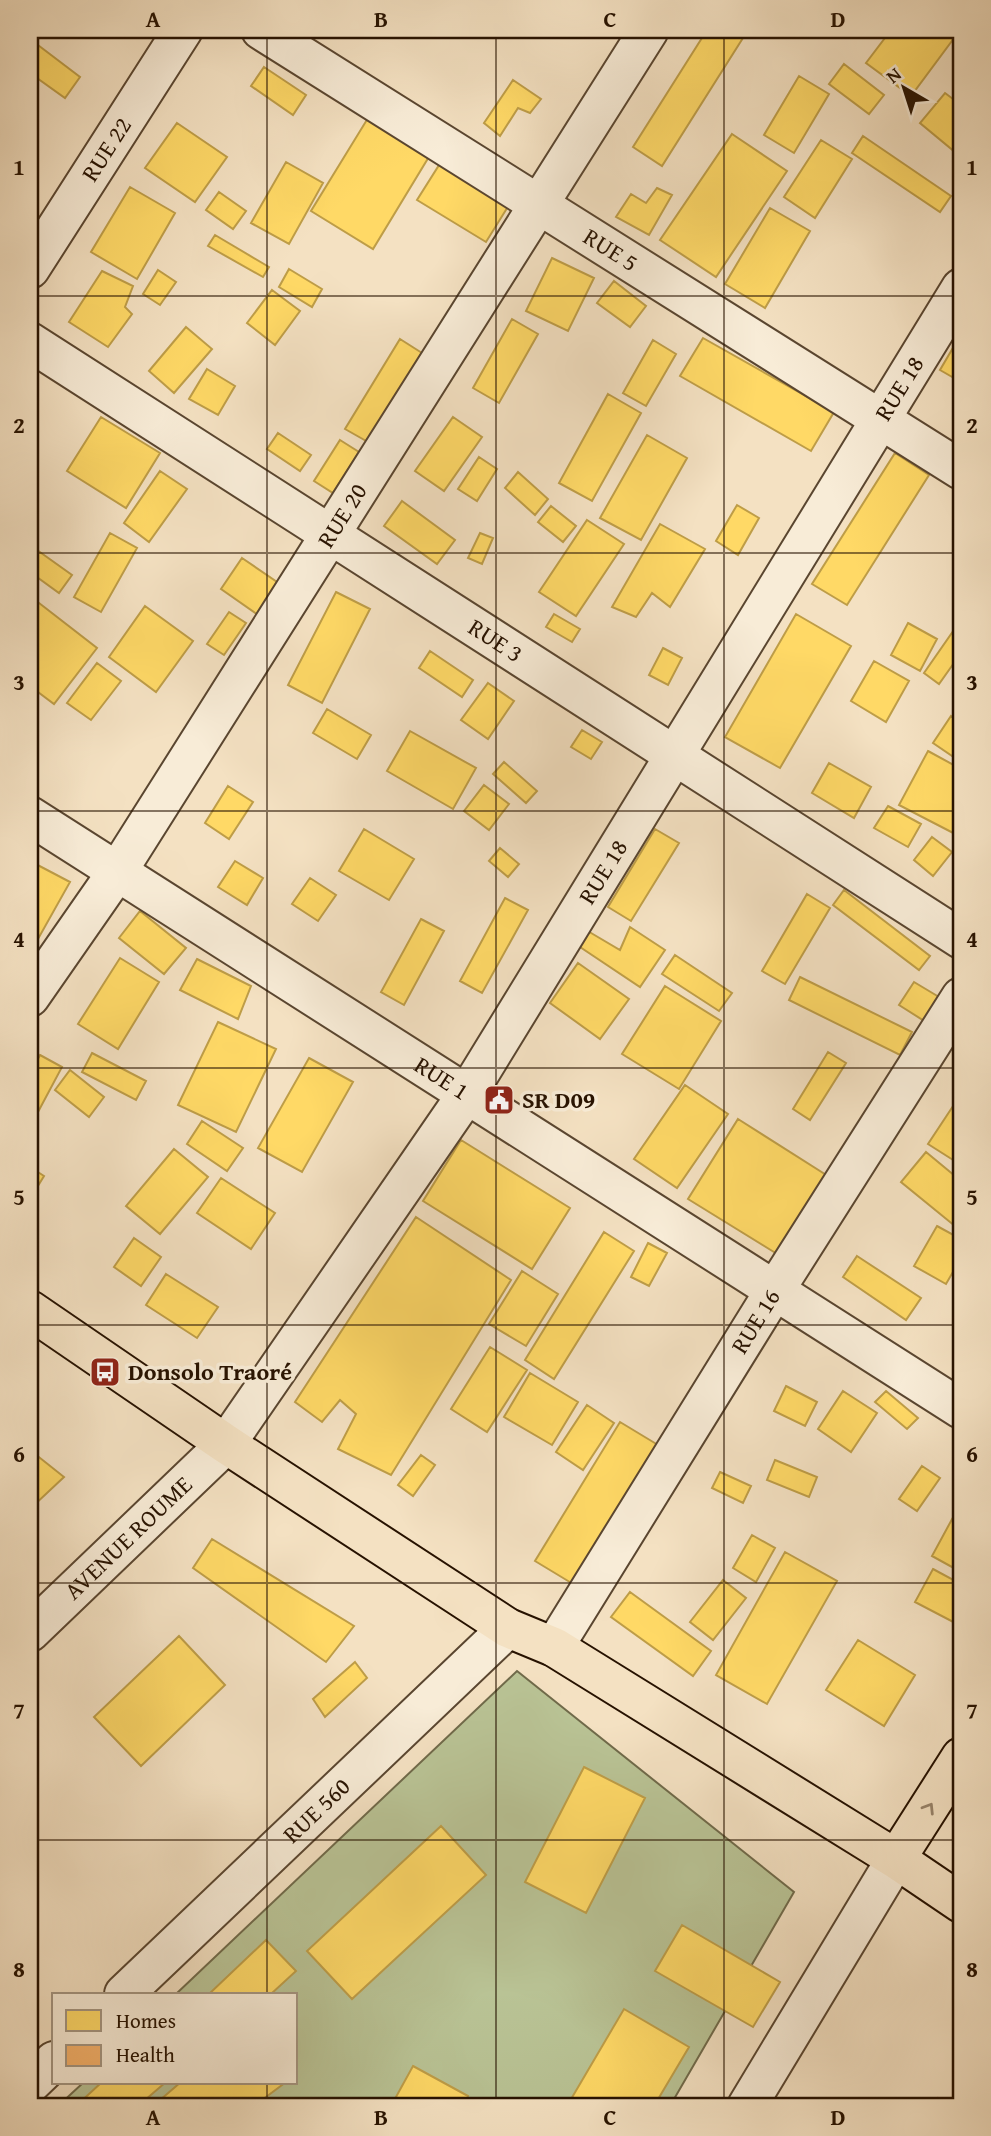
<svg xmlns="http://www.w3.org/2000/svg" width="991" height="2136" font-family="'Gentium Book Plus',serif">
  <rect width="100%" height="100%" fill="#f4e1c2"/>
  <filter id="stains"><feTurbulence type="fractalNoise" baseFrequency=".00286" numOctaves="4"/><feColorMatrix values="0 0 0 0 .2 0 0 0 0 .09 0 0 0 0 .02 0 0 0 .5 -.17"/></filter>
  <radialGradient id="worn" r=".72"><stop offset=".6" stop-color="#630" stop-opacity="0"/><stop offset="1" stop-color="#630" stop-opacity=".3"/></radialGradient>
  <path fill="#b9c395" stroke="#706a4a" stroke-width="2" d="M517 1671 794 1892 670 2106H58L84 2082H296V1994H176Z"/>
  <path fill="#ffd966" stroke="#be9d47" stroke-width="2" d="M707 30H748L662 166 633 147Z
    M891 30H960L911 96 866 63Z
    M30 39 80 77 65 98 30 73Z
    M844 64 884 95 869 114 829 84Z
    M264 67 306 95 293 115 251 86Z
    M799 76 829 94 794 153 764 135Z
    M513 80 541 99 530 113 518 108 500 136 484 123Z
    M945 93 961 105V157L920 123Z
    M368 118 430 155 373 249 311 211Z
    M177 123 227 157 195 202 145 168Z
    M732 134 787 171 716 277 660 240Z
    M863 136 951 196 940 212 852 153Z
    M821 140 852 159 815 218 784 197Z
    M286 162 323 183 289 244 251 223Z
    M441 162 509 205 486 242 417 200Z
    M130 187 175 213 137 279 91 252Z
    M657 188 672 195 649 235 616 217 631 194 646 203Z
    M219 192 246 211 233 229 206 210Z
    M770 208 810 231 765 308 725 284Z
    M215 235 269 267 263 277 208 246Z
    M552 258 594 278 568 331 526 311Z
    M289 269 322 289 312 307 279 287Z
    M158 270 176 282 160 305 143 294Z
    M102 271 133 286 125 307 132 314 108 347 69 322Z
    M614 281 646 306 630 327 597 303Z
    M272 290 300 311 275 345 247 323Z
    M512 319 538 334 499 403 473 388Z
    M186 327 212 349 174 393 149 371Z
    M703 338 834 412 811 451 680 376Z
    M400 339 422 353 368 442 345 429Z
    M653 340 676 354 646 406 623 393Z
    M957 341 961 344V382L940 370Z
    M207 369 235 386 218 415 189 399Z
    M608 394 641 413 592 501 559 483Z
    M101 417 160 453 126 508 67 471Z
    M453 417 482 437 444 491 415 471Z
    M278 433 311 455 300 471 267 449Z
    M647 435 687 458 641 540 600 518Z
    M340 440 359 452 333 493 314 481Z
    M895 453 929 475 847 605 812 584Z
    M479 457 497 469 477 501 458 489Z
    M160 471 187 489 149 542 124 523Z
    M518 472 548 499 535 515 505 488Z
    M402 501 455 540 437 564 384 526Z
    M737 505 759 518 738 555 716 541Z
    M551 506 576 526 563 542 538 522Z
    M587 520 624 544 576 616 539 592Z
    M660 524 705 549 670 607 652 593 636 617 612 607Z
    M110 533 137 548 101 612 74 597Z
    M480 533 493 538 482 564 468 558Z
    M30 545 72 575 59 593 30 572Z
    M242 558 280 584 258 615 221 589Z
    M336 592 370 609 322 703 288 685Z
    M30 596 97 648 54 704 30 686Z
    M145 606 193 641 156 692 109 657Z
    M229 612 246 623 224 655 207 644Z
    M554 614 580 629 572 642 546 627Z
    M796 614 851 646 780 768 725 737Z
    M908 623 937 639 920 671 891 655Z
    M956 627 961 631V653L939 684 924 673Z
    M663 648 682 658 668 685 649 675Z
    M430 651 473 680 462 697 419 668Z
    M874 661 909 681 886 722 851 701Z
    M97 663 121 681 91 720 67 703Z
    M488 683 514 701 488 739 461 720Z
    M327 709 371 735 357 759 313 733Z
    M951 716 961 723V762L933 743Z
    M582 730 602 742 591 759 571 747Z
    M410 731 476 768 453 809 387 771Z
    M928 751 961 769V837L899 805Z
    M504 762 537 791 526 803 493 774Z
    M829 763 871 787 854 818 812 793Z
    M484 785 509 804 489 830 464 811Z
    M228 786 253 802 229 839 205 823Z
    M888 806 921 824 908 847 874 828Z
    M364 829 414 859 389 900 339 871Z
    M655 829 679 843 631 921 608 907Z
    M932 837 952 852 933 876 914 860Z
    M500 848 519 864 508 877 489 861Z
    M30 861 70 882 38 939 30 935Z
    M235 861 263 878 247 905 218 887Z
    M310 878 336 895 318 921 292 904Z
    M844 890 930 956 919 970 833 905Z
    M807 894 830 908 785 984 762 971Z
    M505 898 528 910 482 993 460 981Z
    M140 911 186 948 164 974 119 938Z
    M421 919 444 931 404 1005 381 992Z
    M630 927 665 950 640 987 577 945 586 930 620 950Z
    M675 955 732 993 719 1011 662 974Z
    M120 958 159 982 118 1049 78 1024Z
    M197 959 251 986 238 1019 180 990Z
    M578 963 629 999 600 1039 550 1003Z
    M800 977 912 1032 900 1055 789 1000Z
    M914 982 944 1000 929 1024 899 1005Z
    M665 986 721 1021 679 1089 622 1054Z
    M218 1022 276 1049 236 1132 178 1105Z
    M828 1052 846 1063 810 1120 793 1109Z
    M92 1053 146 1081 136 1100 82 1072Z
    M40 1055 62 1067 30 1127V1074Z
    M309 1058 353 1082 302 1172 258 1148Z
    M70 1070 104 1097 89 1117 55 1090Z
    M685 1085 728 1114 677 1188 634 1159Z
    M961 1094V1165L928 1144Z
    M738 1119 831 1178 782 1257 688 1199Z
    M202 1121 243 1148 227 1171 187 1144Z
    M461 1140 570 1208 532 1269 423 1201Z
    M174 1149 208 1177 160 1234 126 1206Z
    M926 1152 961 1181V1231L901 1182Z
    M30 1167 44 1176 30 1199Z
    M221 1178 275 1213 251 1249 197 1213Z
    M416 1217 511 1280 391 1475 338 1449 356 1414 340 1400 322 1422 295 1402Z
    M937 1226 961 1239V1258L946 1284 914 1266Z
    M604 1232 634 1251 554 1379 525 1360Z
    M134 1238 161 1257 141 1286 114 1267Z
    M648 1243 667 1253 649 1286 631 1277Z
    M857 1256 921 1298 906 1320 843 1277Z
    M522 1271 558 1294 526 1346 489 1324Z
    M166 1274 218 1307 197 1338 146 1305Z
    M490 1347 527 1370 487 1432 451 1409Z
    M530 1373 578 1402 552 1445 504 1417Z
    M786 1386 817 1402 805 1426 774 1411Z
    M843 1391 877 1413 851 1452 818 1429Z
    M886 1391 918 1418 907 1429 875 1402Z
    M587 1405 614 1423 583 1470 556 1452Z
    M620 1422 663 1448 578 1587 535 1561Z
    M30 1450 64 1477 30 1509Z
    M421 1455 435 1465 413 1496 398 1485Z
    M775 1460 817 1477 809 1497 767 1480Z
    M922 1466 940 1478 917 1511 899 1499Z
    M720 1472 751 1486 743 1503 712 1488Z
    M957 1510 961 1512V1572L932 1556Z
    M752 1535 775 1548 756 1582 733 1568Z
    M212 1539 354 1626 326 1662 193 1568Z
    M785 1552 837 1581 767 1704 716 1675Z
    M933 1569 961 1584V1626L915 1602Z
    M723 1580 746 1598 713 1640 690 1622Z
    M630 1592 711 1651 693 1676 611 1617Z
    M179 1636 225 1685 141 1766 94 1717Z
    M858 1640 915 1675 884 1726 826 1690Z
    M355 1662 367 1678 325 1717 313 1699Z
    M584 1767 645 1798 586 1913 525 1882Z
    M441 1826 486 1875 352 1999 307 1951Z
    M682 1925 780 1982 753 2027 655 1971Z
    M266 1940 296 1971 271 1994H209Z
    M624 2009 689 2047 654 2106H567Z
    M413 2066 468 2096 463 2106H391Z
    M102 2082H166L138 2106H76Z
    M181 2082H286L254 2106H153Z"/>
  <path fill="#f6b26b" stroke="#b8824b" stroke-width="2" d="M938 2098 953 2106H933Z"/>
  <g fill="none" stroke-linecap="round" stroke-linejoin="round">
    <g stroke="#5a4630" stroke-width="42">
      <g id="minor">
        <path id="s1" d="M261 30 961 470"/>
        <path id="s2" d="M30 269 183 30"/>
        <path id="s3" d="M30 342 961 939"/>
        <path id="s4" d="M30 816 961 1409"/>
        <path id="s5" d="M30 997 117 872 649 30"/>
        <path id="s6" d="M30 1632 226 1444 467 1094 961 288"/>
        <path id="s7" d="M554 1647 775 1290 961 997"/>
        <path id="s8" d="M124 1994 508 1628"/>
        <path d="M30 2084 54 2061"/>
        <path d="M747 2106 896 1859"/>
      </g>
    </g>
    <g stroke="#271200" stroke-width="42">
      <path id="major" d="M30 1310 226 1444 508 1628 554 1647 896 1859 961 1903
        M896 1859 961 1757"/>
    </g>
    <use href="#minor" stroke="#f8ecd7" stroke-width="38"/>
    <use href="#major" stroke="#f4e1c2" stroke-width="38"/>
  </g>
  <defs><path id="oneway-chevron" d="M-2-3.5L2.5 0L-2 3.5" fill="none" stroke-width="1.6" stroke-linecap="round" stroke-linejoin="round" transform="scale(1.75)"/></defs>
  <use stroke="#98846b" href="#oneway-chevron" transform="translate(929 1808) rotate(-58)"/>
  <path fill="none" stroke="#271200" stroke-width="2" stroke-opacity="0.55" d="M267 30V1994M496 30V2106M724 30V2106M30 296H961M30 553H961M30 811H961M30 1068H961M30 1325H961M30 1583H961M30 1840H961M267 2082V2106"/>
  <defs>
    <g id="civic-square" transform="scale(1.575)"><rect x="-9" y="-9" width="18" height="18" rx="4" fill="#8f2418" stroke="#f8ecd7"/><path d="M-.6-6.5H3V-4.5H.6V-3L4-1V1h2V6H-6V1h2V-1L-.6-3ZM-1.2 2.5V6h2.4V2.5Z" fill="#fff"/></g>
    <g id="bus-square" transform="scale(1.575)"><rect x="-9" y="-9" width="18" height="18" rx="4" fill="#8f2418" stroke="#f8ecd7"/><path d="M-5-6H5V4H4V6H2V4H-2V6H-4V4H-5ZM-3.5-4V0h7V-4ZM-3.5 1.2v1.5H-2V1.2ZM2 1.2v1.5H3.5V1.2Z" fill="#fff"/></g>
  </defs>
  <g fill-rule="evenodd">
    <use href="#civic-square" x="499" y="1100"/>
    <use href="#bus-square" x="105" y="1372"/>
  </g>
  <g text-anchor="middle" stroke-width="7" stroke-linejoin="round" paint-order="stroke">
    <g font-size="24" fill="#271200" stroke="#f8ecd7">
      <text dy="8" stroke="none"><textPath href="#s2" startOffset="142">RUE 22</textPath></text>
      <text dy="8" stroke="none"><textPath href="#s1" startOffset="413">RUE 5</textPath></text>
      <text dy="8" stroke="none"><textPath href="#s6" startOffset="1524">RUE 18</textPath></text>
      <text dy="8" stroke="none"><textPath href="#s5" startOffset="574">RUE 20</textPath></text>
      <text dy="8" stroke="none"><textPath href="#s3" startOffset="553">RUE 3</textPath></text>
      <text dy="8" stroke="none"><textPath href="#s6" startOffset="957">RUE 18</textPath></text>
      <text dy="8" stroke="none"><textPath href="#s4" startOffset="488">RUE 1</textPath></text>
      <text dy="8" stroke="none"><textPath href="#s7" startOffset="383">RUE 16</textPath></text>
      <text dy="8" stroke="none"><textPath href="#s6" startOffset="136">AVENUE ROUME</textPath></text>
      <text dy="8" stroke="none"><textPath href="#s8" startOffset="266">RUE 560</textPath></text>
    </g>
    <g font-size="24" font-weight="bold" fill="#271200" stroke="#f8ecd7" text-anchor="start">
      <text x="522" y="1108">SR D09</text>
      <text x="128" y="1380">Donsolo Traoré</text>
    </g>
  </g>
  <rect width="991" height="2136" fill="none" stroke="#f4e1c2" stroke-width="77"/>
  <rect x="52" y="1993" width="245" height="91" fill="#f8ecd7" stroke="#a49581" stroke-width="2"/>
  <rect x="66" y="2010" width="35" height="21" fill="#ffd966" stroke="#a49581" stroke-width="2"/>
  <text x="116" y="2028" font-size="21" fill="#271200">Homes</text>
  <rect x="66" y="2045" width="35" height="21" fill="#f6b26b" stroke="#a49581" stroke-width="2"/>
  <text x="116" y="2062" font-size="21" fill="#271200">Health</text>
  <g transform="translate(904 88) rotate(321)" stroke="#f8ecd7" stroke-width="5" paint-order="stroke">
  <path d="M0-5L12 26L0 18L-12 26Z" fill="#271200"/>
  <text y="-10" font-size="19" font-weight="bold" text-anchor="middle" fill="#271200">N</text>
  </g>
  <rect x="38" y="38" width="915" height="2060" fill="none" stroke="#271200" stroke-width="2.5"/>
  <g font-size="23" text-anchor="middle" font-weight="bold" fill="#271200">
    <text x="153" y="27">A</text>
    <text x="381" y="27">B</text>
    <text x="610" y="27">C</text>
    <text x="838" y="27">D</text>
    <text x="19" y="175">1</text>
    <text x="972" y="175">1</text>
    <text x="19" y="433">2</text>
    <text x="972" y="433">2</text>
    <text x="19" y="690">3</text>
    <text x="972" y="690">3</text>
    <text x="19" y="947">4</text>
    <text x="972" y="947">4</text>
    <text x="19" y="1205">5</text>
    <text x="972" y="1205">5</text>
    <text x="19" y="1462">6</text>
    <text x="972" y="1462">6</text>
    <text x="19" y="1719">7</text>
    <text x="972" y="1719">7</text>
    <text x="19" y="1977">8</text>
    <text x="972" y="1977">8</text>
    <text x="153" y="2125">A</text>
    <text x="381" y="2125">B</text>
    <text x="610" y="2125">C</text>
    <text x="838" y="2125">D</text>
  </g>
  <rect width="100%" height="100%" filter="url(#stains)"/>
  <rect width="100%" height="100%" fill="url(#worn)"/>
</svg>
